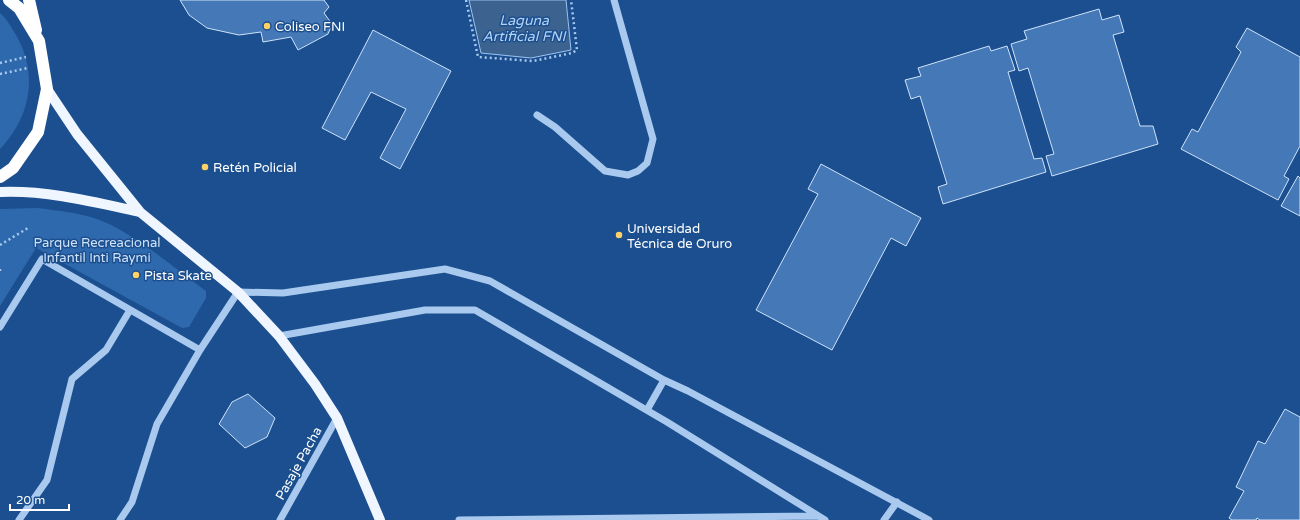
<svg xmlns="http://www.w3.org/2000/svg" width="1300" height="520" font-family="'Varela Round',sans-serif">
  <rect width="100%" height="100%" fill="#1b4f8f"/>
  <path fill="#2e69ad" d="M0 13C7 19 11 27 16 35 39 74 30 118 0 149Z
    M37 208C60 211 87 213 109 224 144 241 175 269 206 291V298L189 327 182 328 36 248 0 306V209Z"/>
  <path fill="#3c6290" stroke="#9cc4f0" d="M469 0H566L571 50 531 58 481 53Z"/>
  <path fill="#4478b7" stroke="#cfe3fa" d="M180 0H324L329 7 324 13 332 24 328 34 298 50 291 37 263 42 261 32 239 35 207 28 189 15Z
    M1099 9 1102 20 1119 15 1124 32 1113 35 1140 126H1153L1158 144 1052 176 1046 156 1054 154 1028 68 1019 71 1011 44 1027 39 1024 31Z
    M1247 28 1300 57V146L1284 176 1289 179 1278 200 1181 149 1192 129 1198 132 1241 52 1236 47Z
    M373 30 451 71 400 169 380 158 406 109 371 92 345 140 322 128Z
    M989 46 991 51 1007 46 1015 70 1008 72 1034 159 1042 158 1046 172 943 204 938 187 947 184 920 96 911 99 905 80 921 76 918 68Z
    M821 164 921 218 906 246 891 238 832 350 756 310 818 194 808 189Z
    M1298 176 1300 178V216L1281 206Z
    M248 394 275 418 267 437 245 448 219 424 232 402Z
    M1285 409 1300 417V520H1260L1257 518 1256 520H1232L1229 518 1244 491 1236 487 1258 441 1265 444Z"/>
  <g fill="none" stroke-linecap="round" stroke-linejoin="round">
    <path stroke="#a9c9ee" stroke-width="2.5" stroke-dasharray="2 3" stroke-linecap="butt" d="M466 0 478 57 533 61 572 53 577 50 571 0
      M0 63 26 57
      M0 74 28 68
      M0 245 28 228
      M0 269V271"/>
    <path stroke="#a9c9ee" stroke-width="7" d="M537 115 555 127 605 171 628 175 638 171 647 163 653 139 614 0
      M0 327 42 259 200 350
      M279 336 425 310H475L667 422 825 520
      M647 410 664 380
      M19 520 47 480 72 379 106 350 130 310
      M120 520 132 502 157 424 200 350 238 292 283 293 445 269 490 281 664 380 688 391 929 520
      M280 520 337 418
      M459 520 818 516
      M884 520 897 502"/>
    <path stroke="#f0f6ff" stroke-width="10" d="M47 89 77 134 140 212 238 292 279 336 315 384 337 418 380 520
      M0 192C47 190 94 202 140 212"/>
    <path stroke="#fff" stroke-width="12" d="M29 0 36 30
      M0 177 13 168 38 132 47 89 39 41 19 8 9 0"/>
  </g>
  <g fill="#ffd166" stroke="#1b4f8f" stroke-width="1.5">
    <circle cx="267" cy="26" r="4"/>
    <circle cx="205" cy="167" r="4"/>
    <circle cx="619" cy="235" r="4"/>
    <circle cx="136" cy="275" r="4"/>
  </g>
  <g text-anchor="middle" stroke-width="3" stroke-linejoin="round" paint-order="stroke">
    <g font-size="13" fill="#fff" stroke="#1b4f8f" text-anchor="start">
      <text x="275" y="31">Coliseo FNI</text>
      <text x="213" y="172">Retén Policial</text>
      <text x="627" y="233">Universidad<tspan x="627" dy="15">Técnica de Oruro</tspan></text>
      <text x="144" y="280">Pista Skate</text>
    </g>
    <g font-size="13" fill="#cfe3fa" stroke="#1b4f8f">
      <text x="97" y="247">Parque Recreacional<tspan x="97" dy="15">Infantil Inti Raymi</tspan></text>
    </g>
    <g font-size="13" fill="#fff" stroke="#1b4f8f">
      <text transform="translate(298 463) rotate(-61)" y="5">Pasaje Pacha</text>
    </g>
    <g font-size="14" font-style="italic" fill="#b5d3f5" stroke="#1b4f8f">
      <text x="524" y="25">Laguna<tspan x="524" dy="16">Artificial FNI</tspan></text>
    </g>
  </g>
  <path d="M10 504v6h59v-6" fill="none" stroke="#ffffff" stroke-width="2"/>
  <text x="16" y="504" font-size="12" fill="#ffffff" stroke="#1b4f8f" stroke-width="3" paint-order="stroke">20 m</text>
</svg>
